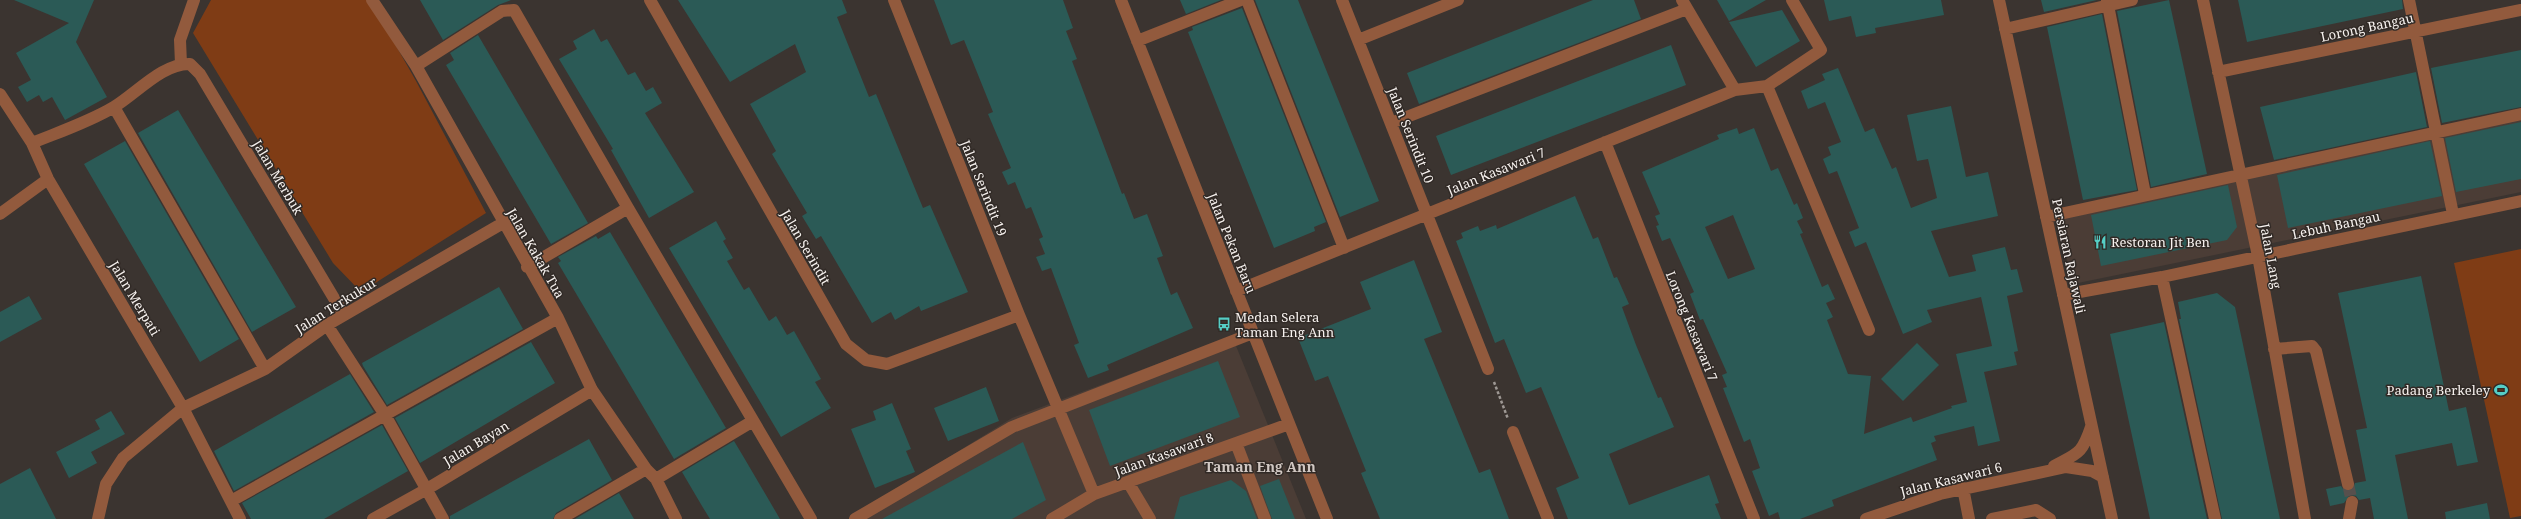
<svg xmlns="http://www.w3.org/2000/svg" width="2521" height="519" font-family="'Noto Serif',serif">
  <rect width="100%" height="100%" fill="#3b3430"/>
  <path fill="#4b3d36" d="M2521 118V192L2073 284 2057 219Z
    M1232 336 1306 519H849L1012 418Z"/>
  <path fill="#7f3c15" d="M211 0H370L416 81 486 213 361 292 333 263 193 33Z
    M2521 249V516L2510 518 2454 263Z"/>
  <path fill="#2b5a56" fill-rule="evenodd" d="M14 0H94L76 42 107 97 65 120 52 97 43 102 39 95 27 102 18 87 31 80 16 53 69 23Z
    M420 0H511L498 5 443 40Z
    M678 0H842L847 13 837 17 869 97 876 94 923 208 930 205 968 292 921 311 919 306 895 320 891 312 872 323 821 236 816 239 802 216 807 213 772 154 776 151 750 104 806 72 795 44 730 82Z
    M934 0H1063L1073 28 1066 31 1077 59 1072 61 1122 194 1124 193 1134 219 1147 214 1163 256 1157 258 1171 295 1177 292 1193 328 1107 365 1109 370 1088 378 1074 345 1079 343 1051 268 1042 271 1036 257 1045 254 1039 239 1043 237 1031 207 1026 209 1015 182 1008 185 1002 172 1011 168 988 114 993 112 964 40 951 45Z
    M1180 0H1221L1186 14Z
    M1255 0H1298L1379 201 1340 217Z
    M1593 0H1634L1641 19 1419 104 1407 73Z
    M1717 0H1766L1729 21Z
    M1824 0H1941L1944 15 1875 28 1876 33 1856 37 1851 16 1829 21Z
    M2041 0H2097L2044 12Z
    M2169 0 2207 174 2151 187 2117 11Z
    M2238 0H2402L2403 9 2247 42Z
    M1242 8 1326 222 1314 227 1315 231 1274 248 1188 32 1193 30 1192 27Z
    M1782 10 1800 41 1756 67 1729 22Z
    M2102 14 2137 190 2083 200 2047 27Z
    M594 29 601 42 607 39 628 75 635 72 646 91 653 87 662 103 645 113 694 192 649 218 611 150 613 149 559 59 577 49 573 41Z
    M478 35 588 223 551 244 446 65 454 60 450 53Z
    M1671 45 1686 85 1451 175 1436 136Z
    M2521 50V107L2442 123 2431 68Z
    M1838 68 1865 132 1874 128 1892 169 1896 167 1911 208 1937 198 1928 159 1917 161 1907 115 1951 106 1966 177 1988 172 1998 216 1931 231 1949 277 1976 271 1972 255 2005 247 2011 270 2017 269 2023 292 2007 296 2018 351 2014 352 2017 365 1984 372 2000 441 1978 446 1974 426 1934 436 1936 441 1931 443 1937 460 1832 500 1834 506 1800 519H1780L1778 512 1769 516 1752 471 1760 468 1750 439 1744 442 1723 388 1727 387 1722 375 1727 373 1703 319 1700 320 1690 294 1694 292 1670 238 1662 241 1656 226 1659 225 1655 216 1660 214 1642 172 1719 139 1717 135 1737 128 1739 134 1754 128 1771 171 1778 168 1794 205 1797 203 1803 218 1797 221 1803 233 1800 234 1822 287 1828 284 1835 299 1826 303 1833 317 1827 320 1848 374 1871 376 1864 434 1911 417 1913 422 1952 408 1951 406 1967 402 1956 354 1992 346 1981 297 1927 310 1932 322 1903 334 1866 242 1855 247 1849 232 1859 228 1837 171 1829 174 1823 159 1831 155 1828 147 1841 142 1825 102 1808 109 1801 91 1825 80 1822 74ZM1733 215 1755 269 1728 279 1705 227Z
    M2416 72 2427 127 2274 160 2260 107Z
    M178 110 296 307 252 332 138 133Z
    M2521 122V179L2456 192 2445 138Z
    M125 141 239 339 200 362 84 164Z
    M2430 141 2442 196 2288 228 2277 175Z
    M2228 185 2237 227 2227 240 2101 266 2091 215Z
    M1575 196 1593 239 1598 237 1614 278 1617 277 1629 304 1622 307 1636 345 1658 398 1661 397 1674 427 1609 454 1629 505 1709 475 1719 503 1715 504 1721 519H1568L1556 488 1579 478 1541 387 1526 393 1504 339 1495 343 1456 241 1463 238 1461 233 1478 226 1480 231 1496 225 1497 229Z
    M716 221 726 239 723 241 733 258 727 261 744 290 749 287 769 321 776 316 787 335 794 331 821 379 815 382 831 408 781 437 669 248Z
    M610 232 726 428 674 459 558 263 561 261 558 257 596 236 598 239Z
    M1414 260 1442 332 1424 339 1479 473 1490 469 1509 519H1380L1361 473 1366 471 1328 376 1315 381 1298 338 1371 309 1360 282Z
    M2421 276 2449 411 2466 407 2478 462 2457 466 2452 443 2395 455 2408 519H2374L2370 498 2359 500 2356 496 2350 495 2344 503 2330 506 2326 489 2341 486 2343 489 2349 491 2353 489 2355 483 2366 481 2356 430 2367 428 2338 293Z
    M499 287 523 329 387 405 363 366 362 363Z
    M2217 293 2235 307 2280 519H2222L2179 319H2181L2178 302Z
    M29 296 42 319 0 342V312Z
    M2164 322 2207 519H2150L2110 334Z
    M531 342 555 383 420 463 395 418Z
    M1917 343 1939 365 1903 401 1881 379Z
    M1218 361 1240 417 1110 466 1089 410Z
    M350 374 374 412 234 491 214 451Z
    M986 387 999 421 948 441 934 408Z
    M892 403 911 449 906 451 915 472 875 488 851 429 876 420 873 411Z
    M111 411 125 434 91 452 97 463 69 478 56 452 100 429 95 420Z
    M382 425 408 471 324 519H251L242 503Z
    M589 439 612 480 556 513 553 519H450V516Z
    M734 441 743 456 780 519H710L702 506 682 472Z
    M1023 442 1046 500 1012 519H882Z
    M30 468 56 519H0V484Z
    M1279 479 1295 519H1272L1260 486Z
    M1231 480 1246 491 1257 519H1174L1180 497Z
    M619 493 634 519H575Z
    M2487 503 2490 519H2446L2445 512Z"/>
  <g fill="none" stroke-linecap="round" stroke-linejoin="round">
    <path stroke="#57504d" stroke-width="12" stroke-dasharray="12 6" stroke-linecap="butt" d="M2348 484 2352 502"/>
    <path stroke="#9e9894" stroke-width="2.5" stroke-dasharray="3 2" stroke-linecap="butt" d="M1494 382 1508 419"/>
    <path stroke="#925a3d" stroke-width="12" d="M372 0 416 66 558 318 592 390 646 469 656 479 676 519
      M650 0 846 344 866 360 887 364 1019 315
      M894 0 1019 315 1094 494
      M1121 0 1327 519
      M1247 0 1344 248
      M1342 0 1488 369
      M1682 0 1735 90
      M1999 0 2112 519
      M2107 0 2145 194
      M2203 0 2258 256 2305 519
      M2409 0 2453 214
      M2005 29 2132 0
      M1358 40 1458 0
      M1137 41 1241 0
      M181 64 180 40 194 0
      M416 66 502 11 514 10 628 208 811 519
      M2218 72 2521 10
      M1767 86 1869 330
      M0 94 32 143 48 179 183 408 240 519
      M114 107 265 369
      M1391 123 1687 9
      M1605 142 1754 519
      M32 143C59 132 89 122 114 107 137 93 163 63 190 64L200 74 344 315
      M0 214 48 179
      M2046 217 2521 114
      M527 267 628 208
      M2162 277 2215 519
      M1236 291 1735 90 1767 86 1821 50 1792 0
      M2063 295 2162 277 2521 201
      M327 325 385 415 443 519
      M2274 349 2312 346 2316 351 2348 484
      M1513 432 1548 519
      M1236 443 1265 519
      M2054 466C2078 453 2082 454 2091 427
      M656 479 753 421
      M1128 482 1150 519
      M1963 488 1969 519
      M231 501 558 318
      M98 519 106 484 123 458 183 408 265 369 327 325 503 223
      M373 519 427 489 592 390
      M560 519 646 469
      M855 519 1012 427 1253 333
      M1052 519 1094 494 1289 424
      M1866 519 1940 494 2066 467 2092 471 2103 477
      M1992 519 2036 510 2050 519
      M2349 519 2352 502"/>
  </g>
  <defs>
    <g id="restaurant-bare" transform="scale(1.08)"><path d="M-5-6h1v4h1v-4h1v4h1v-4h1v5L-1.5 .5V6h-2V.5L-5-1ZM5-6V6H3V1.5H1.5Q1.5-4 5-6Z" fill="#55cec6" stroke="#312a26" stroke-width="2.5" paint-order="stroke"/></g>
    <g id="bus-bare" transform="scale(1.08)"><path d="M-5-6H5V4H4V6H2V4H-2V6H-4V4H-5ZM-3.5-4V0h7V-4ZM-3.5 1.2v1.5H-2V1.2ZM2 1.2v1.5H3.5V1.2Z" fill="#55cec6" stroke="#312a26" stroke-width="2.5" paint-order="stroke"/></g>
    <g id="stadium-bare" transform="scale(1.08)"><path d="M0-5a6.5 5 0 1 0 0 10a6.5 5 0 1 0 0-10ZM-3.5-1.8h7v3.6h-7Z" fill="#55cec6" stroke="#312a26" stroke-width="2.5" paint-order="stroke"/></g>
  </defs>
  <g fill-rule="evenodd">
    <use href="#restaurant-bare" x="2100" y="242"/>
    <use href="#bus-bare" x="1224" y="324"/>
    <use href="#stadium-bare" x="2501" y="390"/>
  </g>
  <g text-anchor="middle" stroke-width="3" stroke-linejoin="round" paint-order="stroke">
    <g font-size="13" fill="#f7f2ef" stroke="#312a26">
      <text transform="translate(2367 27) rotate(-12)" y="5">Lorong Bangau</text>
      <text transform="translate(1411 135) rotate(68)" y="5">Jalan Serindit 10</text>
      <text transform="translate(1496 171) rotate(-22)" y="5">Jalan Kasawari 7</text>
      <text transform="translate(278 177) rotate(59)" y="5">Jalan Merbuk</text>
      <text transform="translate(984 188) rotate(68)" y="5">Jalan Serindit 19</text>
      <text transform="translate(2336 225) rotate(-12)" y="5">Lebuh Bangau</text>
      <text transform="translate(1232 243) rotate(68)" y="5">Jalan Pekan Baru</text>
      <text transform="translate(806 247) rotate(60)" y="5">Jalan Serindit</text>
      <text transform="translate(536 253) rotate(60)" y="5">Jalan Kakak Tua</text>
      <text transform="translate(2069 256) rotate(78)" y="5">Persiaran Rajawali</text>
      <text transform="translate(2271 256) rotate(79)" y="5">Jalan Lang</text>
      <text transform="translate(135 298) rotate(59)" y="5">Jalan Merpati</text>
      <text transform="translate(336 305) rotate(-32)" y="5">Jalan Terkukur</text>
      <text transform="translate(1692 326) rotate(68)" y="5">Lorong Kasawari 7</text>
      <text transform="translate(476 443) rotate(-31)" y="5">Jalan Bayan</text>
      <text transform="translate(1164 454) rotate(-20)" y="5">Jalan Kasawari 8</text>
      <text transform="translate(1951 479) rotate(-14)" y="5">Jalan Kasawari 6</text>
    </g>
    <g font-size="13" fill="#f7f2ef" stroke="#312a26" text-anchor="start">
      <text x="2111" y="247">Restoran Jit Ben</text>
      <text x="1235" y="322">Medan Selera<tspan x="1235" dy="15">Taman Eng Ann</tspan></text>
      <text x="2490" y="395" text-anchor="end">Padang Berkeley</text>
    </g>
    <g font-size="14" font-weight="bold" fill="#d1c8c3" stroke="#312a26">
      <text x="1260" y="472">Taman Eng Ann</text>
    </g>
  </g>
</svg>
